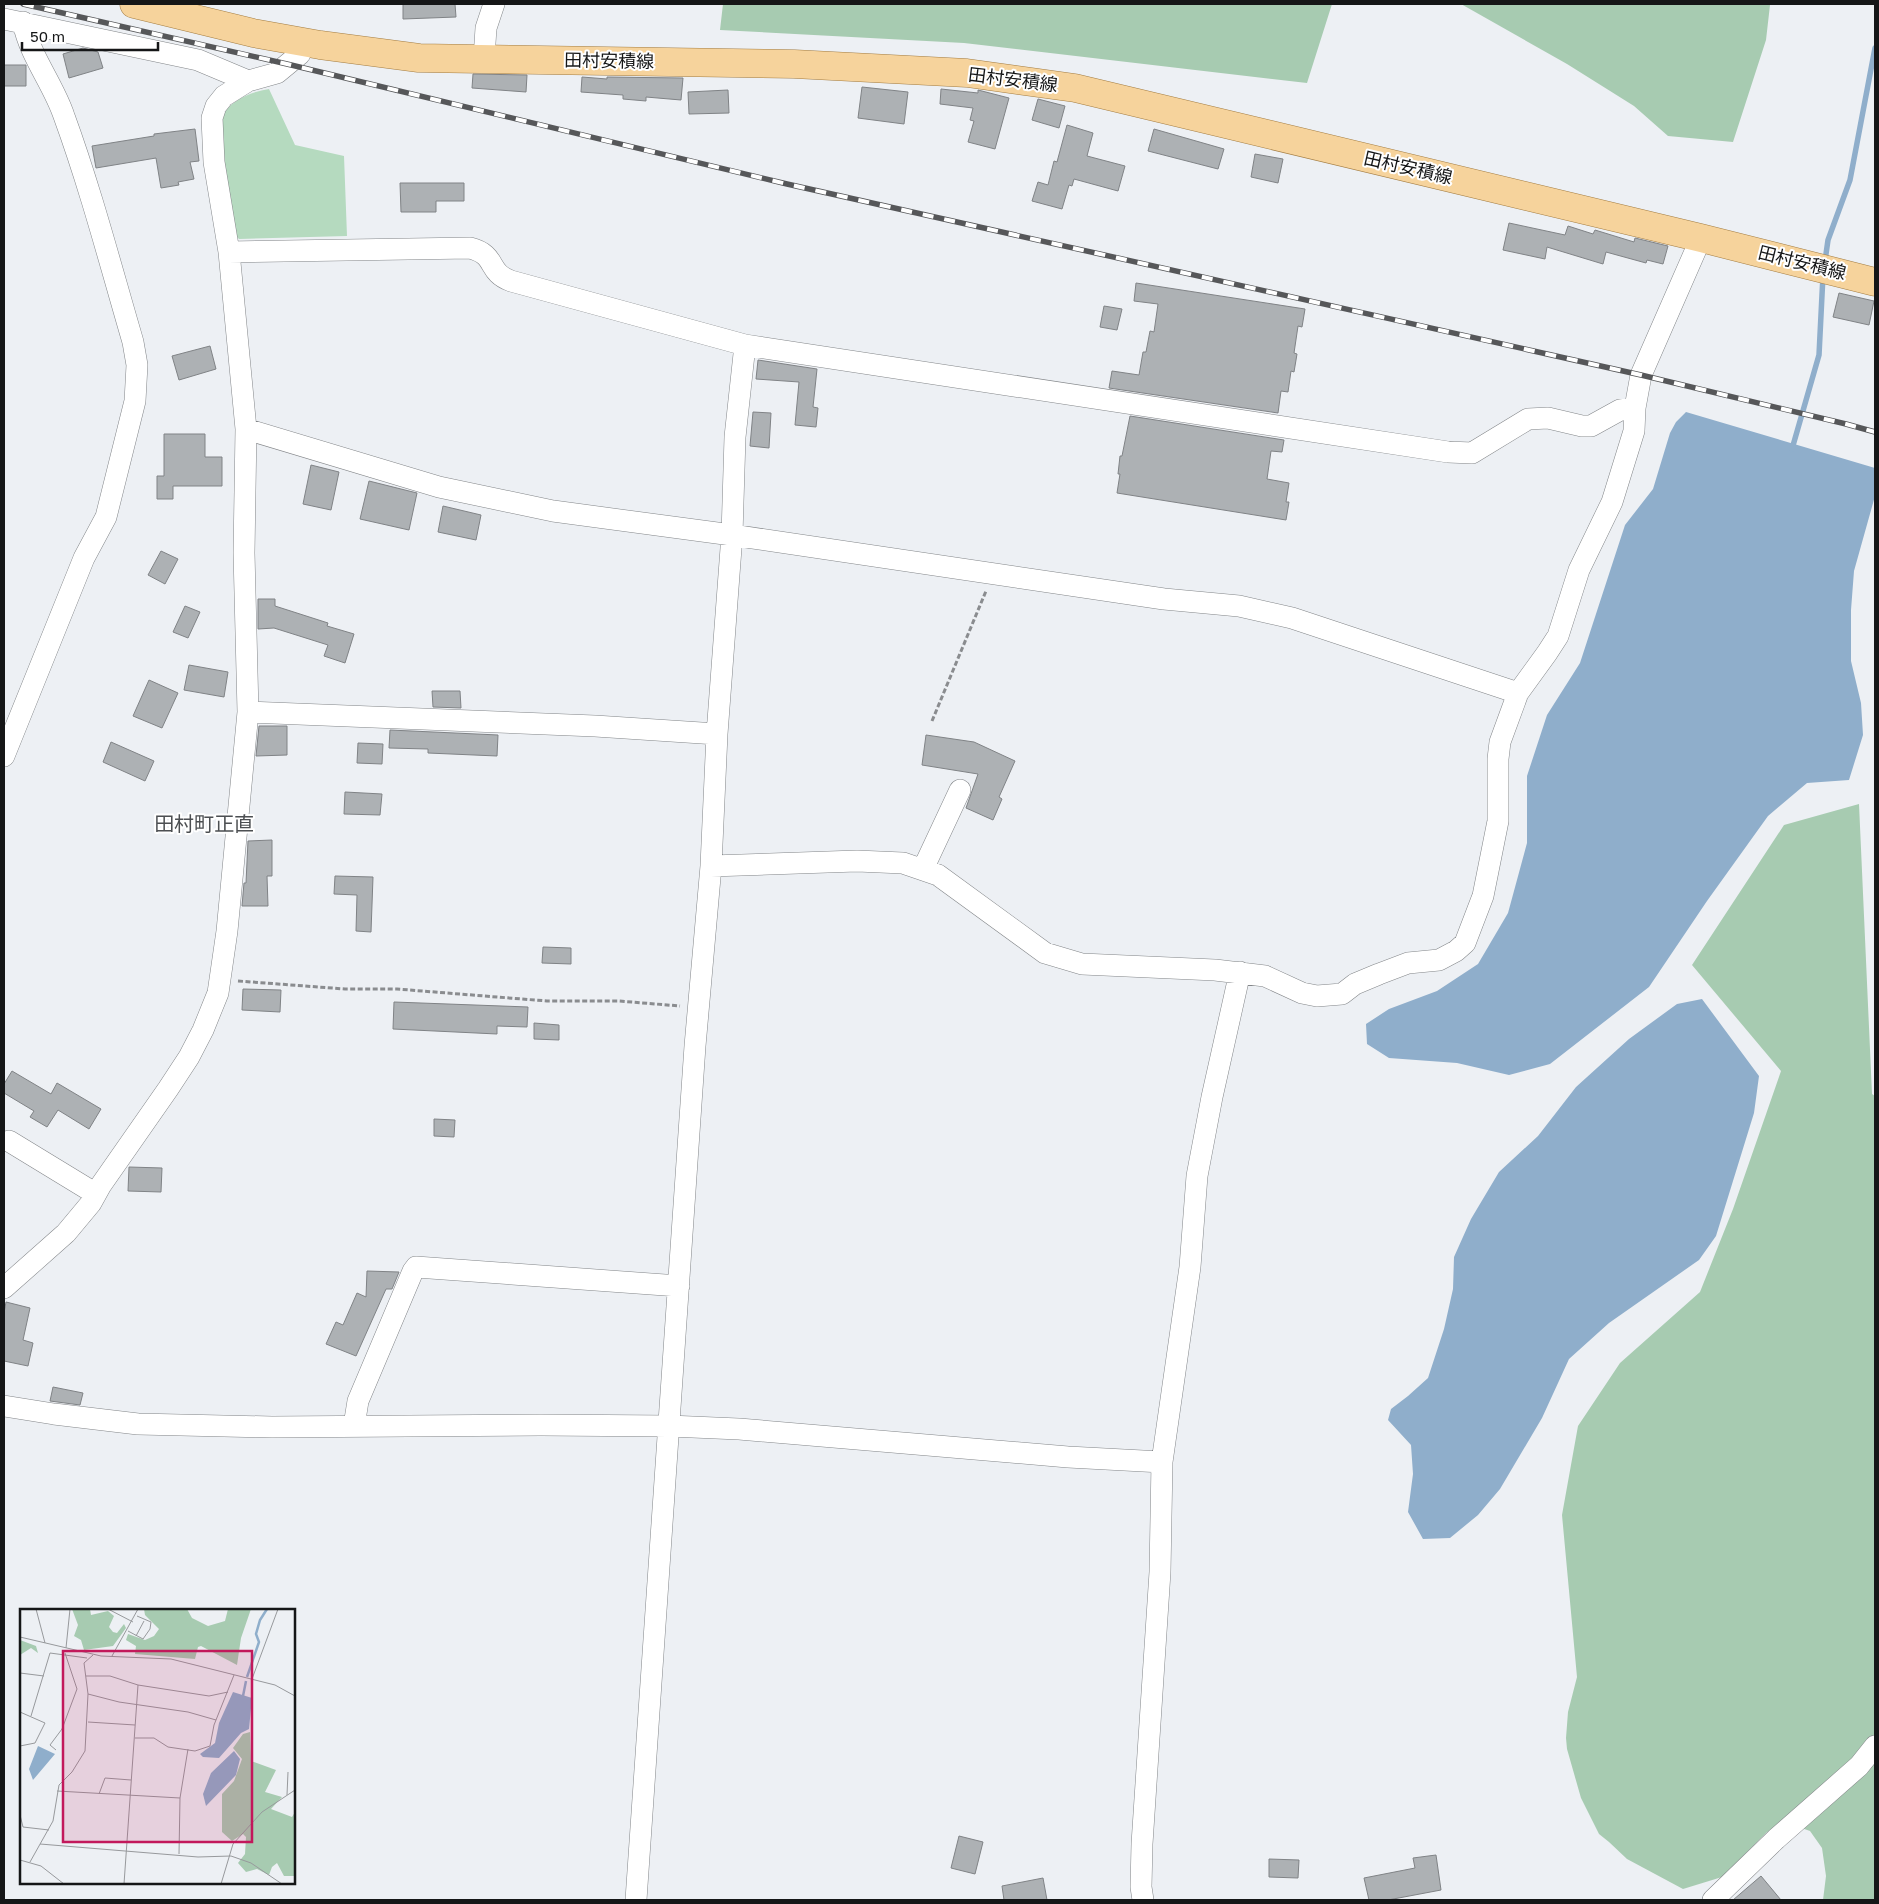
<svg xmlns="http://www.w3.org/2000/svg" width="1879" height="1904" font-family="'Golos Text','Noto Sans JP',sans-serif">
  <rect width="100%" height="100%" fill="#edf0f4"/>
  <path fill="#b5dabf" d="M269 89 295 145 344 156 347 236 239 239 233 233 220 134C220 129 219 122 221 118 230 100 250 92 269 89Z"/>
  <path fill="#a7cbb1" d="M723 4H1332L1307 83 964 43 720 30Z
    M1461 4H1770V5L1766 40 1733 142 1668 136 1634 106 1567 64Z
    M1859 804 1872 1094 1875 1096V1900H1823L1826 1876 1822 1848 1810 1831 1787 1823 1767 1832 1722 1877 1683 1889 1627 1859 1609 1842 1599 1834 1581 1798 1567 1749 1566 1738 1568 1712 1577 1677 1562 1515 1578 1426 1620 1363 1700 1292 1733 1209 1781 1071 1692 965 1784 825Z"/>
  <path fill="#8faecb" d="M1686 412 1875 468V496L1854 571 1851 610V661L1861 703 1863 735 1849 780 1807 783 1768 816 1707 901 1649 987 1550 1064 1509 1075 1457 1063 1389 1058 1367 1044 1366 1024 1389 1009 1437 991 1478 964 1508 913 1527 843V776L1547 715 1580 663 1625 525 1653 489 1670 433 1676 422Z
    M1702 999 1759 1076 1754 1113 1716 1236 1699 1260 1609 1323 1569 1359 1542 1418 1500 1489 1478 1515 1450 1538 1423 1539 1408 1512 1413 1474 1411 1445 1388 1420 1391 1409 1408 1396 1428 1378 1444 1329 1453 1289 1454 1257 1471 1219 1499 1172 1538 1136 1576 1087 1629 1039 1677 1004Z"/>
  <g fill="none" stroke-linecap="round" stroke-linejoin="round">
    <path stroke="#8faecb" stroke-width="5.5" d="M1825 261 1828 240 1850 180 1875 48
      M1792 449 1819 355 1823 275"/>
  </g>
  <path fill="#adb1b4" stroke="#808386" d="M403 4H455L456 17 403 19Z
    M83 48 98 52 103 68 69 78 63 54Z
    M4 65H26V86H4Z
    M473 74 527 75 526 92 472 88Z
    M582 77 607 79V77L683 78 681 100 646 97V101L623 99V95L581 92Z
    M862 87 908 92 904 124 858 118Z
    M941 89 978 93V90L1009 98 995 149 968 142 974 121 970 120 973 108 940 104Z
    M728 90 729 113 689 114 688 92Z
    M1038 99 1065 106 1059 128 1032 120Z
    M1067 125 1093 133 1087 156 1125 166 1118 191 1074 179 1072 186 1069 185 1062 209 1032 201 1038 182 1048 185 1054 161 1057 162Z
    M195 129 199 161 190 162 194 179 178 182 179 185 161 188 156 158 96 168 92 146 154 136V134Z
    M1154 129 1224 149 1218 169 1148 151Z
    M1255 154 1283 159 1278 183 1251 177Z
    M400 183H464V201H436V212H401Z
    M1509 223 1565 235 1568 226 1593 234 1595 230 1634 242 1635 238 1668 246 1663 264 1647 260 1646 263 1606 252 1603 264 1547 247 1545 259 1503 250Z
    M1136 283 1305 309 1302 327 1298 326 1294 353 1297 354 1294 372 1291 371 1288 392 1281 391 1278 413 1109 388 1112 371 1139 375 1143 352H1146L1150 331 1154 332 1158 304 1134 301Z
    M1839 293 1874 301 1869 325 1833 317Z
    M1104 306 1122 309 1117 330 1100 327Z
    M210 346 216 369 179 380 172 356Z
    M758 360 817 369 813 407 818 408 816 427 795 425 799 382 756 379Z
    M753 412 771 413 769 448 750 446Z
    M1130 416 1284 440 1282 452 1271 451 1267 479 1289 483 1286 502H1289L1286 520 1117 493 1120 474H1118L1120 456H1122Z
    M164 434H205V457H222V486H173V499H157V476H164Z
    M311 465 339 472 331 510 303 504Z
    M369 481 417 493 409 530 360 519Z
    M443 506 481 515 476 540 438 532Z
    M161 551 178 559 165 584 148 575Z
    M258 599H275V606L328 623 327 626 354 634 345 663 324 656 328 645 274 628 258 629Z
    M185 606 200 612 188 638 173 632Z
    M189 665 228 672 224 697 184 690Z
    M149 680 178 693 162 728 133 716Z
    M432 691H460L461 708 433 707Z
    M259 726H287V755L256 756Z
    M390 730 498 735 497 756 428 753V749L389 748Z
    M926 735 974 742 1015 761 999 797 1002 799 993 820 966 808 978 774 922 765Z
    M111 742 154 761 145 781 103 762Z
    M358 743 383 744 382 764 357 763Z
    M345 792 382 794 380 815 344 814Z
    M272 840V876H267L268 906H242L244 883H246L248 841Z
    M335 876 373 877 371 932 356 931 357 895 334 894Z
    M543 947 571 948V964L542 963Z
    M243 989 281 990 280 1012 242 1010Z
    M394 1002 528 1007 527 1027 497 1026V1034L393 1029Z
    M534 1023 559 1025V1040L534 1039Z
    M12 1071 51 1094 57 1083 101 1109 89 1129 58 1110 47 1127 30 1117 34 1111 4 1093V1084Z
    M434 1119 455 1120 454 1137 434 1136Z
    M129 1167 162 1168 161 1192 128 1191Z
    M367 1271 399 1272 392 1289H386L356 1356 326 1344 336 1322 343 1325 357 1293 366 1297Z
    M6 1302 30 1308 23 1340 33 1343 28 1366 4 1361V1313Z
    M53 1387 83 1393 80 1405 50 1401Z
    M959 1836 983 1842 975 1874 951 1868Z
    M1436 1855 1441 1890 1388 1900H1369L1364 1878 1415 1868 1413 1858Z
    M1269 1859 1299 1860 1298 1878 1269 1877Z
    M1761 1876 1781 1900H1733Z
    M1043 1878 1047 1900H1004L1002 1886Z"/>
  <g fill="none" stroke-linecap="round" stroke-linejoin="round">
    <g stroke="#838689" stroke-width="22">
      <path id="minor" d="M4 19 198 60 248 81
        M484 58 486 28 494 4
        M229 252 470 248C498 255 486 272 511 281L745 345 735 437 732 535 717 734 711 866 695 1046 636 1900
        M745 345 1448 452 1472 453 1528 419 1548 418 1582 426H1591L1620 410 1635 408
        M246 429 439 487 553 511 732 535 1164 599 1239 606 1292 618 1518 693
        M248 712 595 726 717 734
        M4 756 84 558 106 517 135 401 137 365 133 342C111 267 91 190 64 116 53 83 30 57 23 22
        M711 866 857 861 903 863 938 875 1045 953 1082 964 1215 970 1265 976 1302 993 1317 996 1342 994 1355 984 1379 974 1408 963 1439 960 1456 951 1465 943 1483 896 1498 821V759L1500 742 1518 693 1547 653 1558 636 1579 570 1612 502 1634 431 1635 408 1641 375 1701 238
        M923 869 960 790
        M9 1141 96 1194
        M4 1288 66 1233 91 1203 101 1185 168 1089 189 1057 203 1030 218 993 227 931 248 712 244 553 246 429 229 252 214 162 212 118 216 106 224 96 248 81 277 73 300 54 302 42
        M4 1406 54 1414 138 1424 272 1427 541 1425 669 1426 739 1429 1068 1457 1162 1462
        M354 1426 358 1401 413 1271 416 1267 679 1286
        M1143 1900 1141 1887 1142 1844 1160 1572 1162 1462 1190 1267 1197 1176 1212 1097 1240 972
        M1713 1900 1776 1839 1859 1766 1875 1746"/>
    </g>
    <g stroke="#a37d43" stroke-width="29">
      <path id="major" d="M134 4 253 33 320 45 419 58 794 64 967 73 1075 88 1701 238 1875 282"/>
    </g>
    <path stroke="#8a8c8f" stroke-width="3" stroke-dasharray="5 2.5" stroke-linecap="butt" d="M932 721 986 591
      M238 981 345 989H397L547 1001H619L680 1006"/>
    <use href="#minor" stroke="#fff" stroke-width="21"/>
    <use href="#major" stroke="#f6d39c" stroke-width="28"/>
    <g stroke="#565759" stroke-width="5.5">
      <path id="rail" d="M23 4 287 64 787 184 1641 375 1846 424 1875 432"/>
    </g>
    <use href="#rail" stroke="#fff" stroke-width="4" stroke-dasharray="11" stroke-linecap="butt"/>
  </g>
  <g text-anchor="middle" stroke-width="4" stroke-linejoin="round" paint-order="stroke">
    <g font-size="18" fill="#151617" stroke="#fff">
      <text transform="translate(609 61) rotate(1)" y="6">田村安積線</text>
      <text transform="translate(1013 80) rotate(7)" y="6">田村安積線</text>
      <text transform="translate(1408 168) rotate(13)" y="6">田村安積線</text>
      <text transform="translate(1802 263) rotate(14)" y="6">田村安積線</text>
    </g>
    <g font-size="20" fill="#4c4f52" stroke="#fff">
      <text x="204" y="831">田村町正直</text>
    </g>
  </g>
  <g transform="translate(20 1609)">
    <rect width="275" height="275" fill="#edf0f4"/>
    <path d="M52 0H70L71 6 88 2 94 7 89 18 93 23 97 24 104 15 106 19 93 37 64 41 61 31 54 27 58 16ZM124 0H167L172 9 188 17 205 12 208 0H231L221 29 217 56 181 37 178 38 175 50 115 45 116 37 106 31 108 25 125 31 134 27 139 20 125 6ZM0 31 16 37 18 44 11 39 0 46ZM230 123 231 152 256 161 245 183 262 188 251 200 272 208 275 203V267H264L257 254 252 258 249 266 237 260 226 263 218 254 225 245 226 228 223 225 212 232 202 223V185L214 172 222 150 213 139 223 125Z" fill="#a7cbb1"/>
    <path d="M213 83 232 89 229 120 221 124 199 149 183 148 180 145 195 134 199 114ZM18 137 35 145 13 171 9 160ZM214 142 220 150 216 166 186 197 183 185 191 164Z" fill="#8faecb"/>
    <path fill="none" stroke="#8faecb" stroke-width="2.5" d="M227 68 239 33 236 25 240 11 247 0M223 87 226 72"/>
    <path fill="none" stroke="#97999c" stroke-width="1" d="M16 0 25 34M88 0 113 13M108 22 123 30 130 20 131 13 117 7M116 27 124 12M0 28 81 47 151 50 255 76 275 87M46 39 50 0M92 47 118 0M0 64 24 67M66 67H90L118 76 104 275M232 70 258 0M118 76 189 87 208 83M68 85 99 93 168 103 196 111M0 103 25 114 15 134 0 137M11 107 30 44 67 49M68 113 115 116M115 129H134L148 138 175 142 190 137 194 116 214 66M36 141 30 136 42 120 57 80 45 44M37 182 160 189M79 185 85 169 111 171M267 186 268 163M0 206 3 218 29 221M20 235 178 248 211 247 231 254 262 275M159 245 160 189 168 140M0 251 21 257 44 275M10 253 33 212 39 176 52 163 65 142 68 85 64 54 73 46M201 275 213 235 242 203 275 181"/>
    <path fill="#c2185b" fill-opacity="0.15" stroke="#c2185b" stroke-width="2.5" d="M43 42H232V233H43Z"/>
    <rect width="275" height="275" fill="none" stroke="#151617" stroke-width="2.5"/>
  </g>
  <rect width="1879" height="1904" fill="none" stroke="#151617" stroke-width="10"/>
  <path d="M22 42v8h136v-8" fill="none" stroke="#151617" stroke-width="2.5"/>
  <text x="30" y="42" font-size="15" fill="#151617" stroke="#ffffff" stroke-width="4" paint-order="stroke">50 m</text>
</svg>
